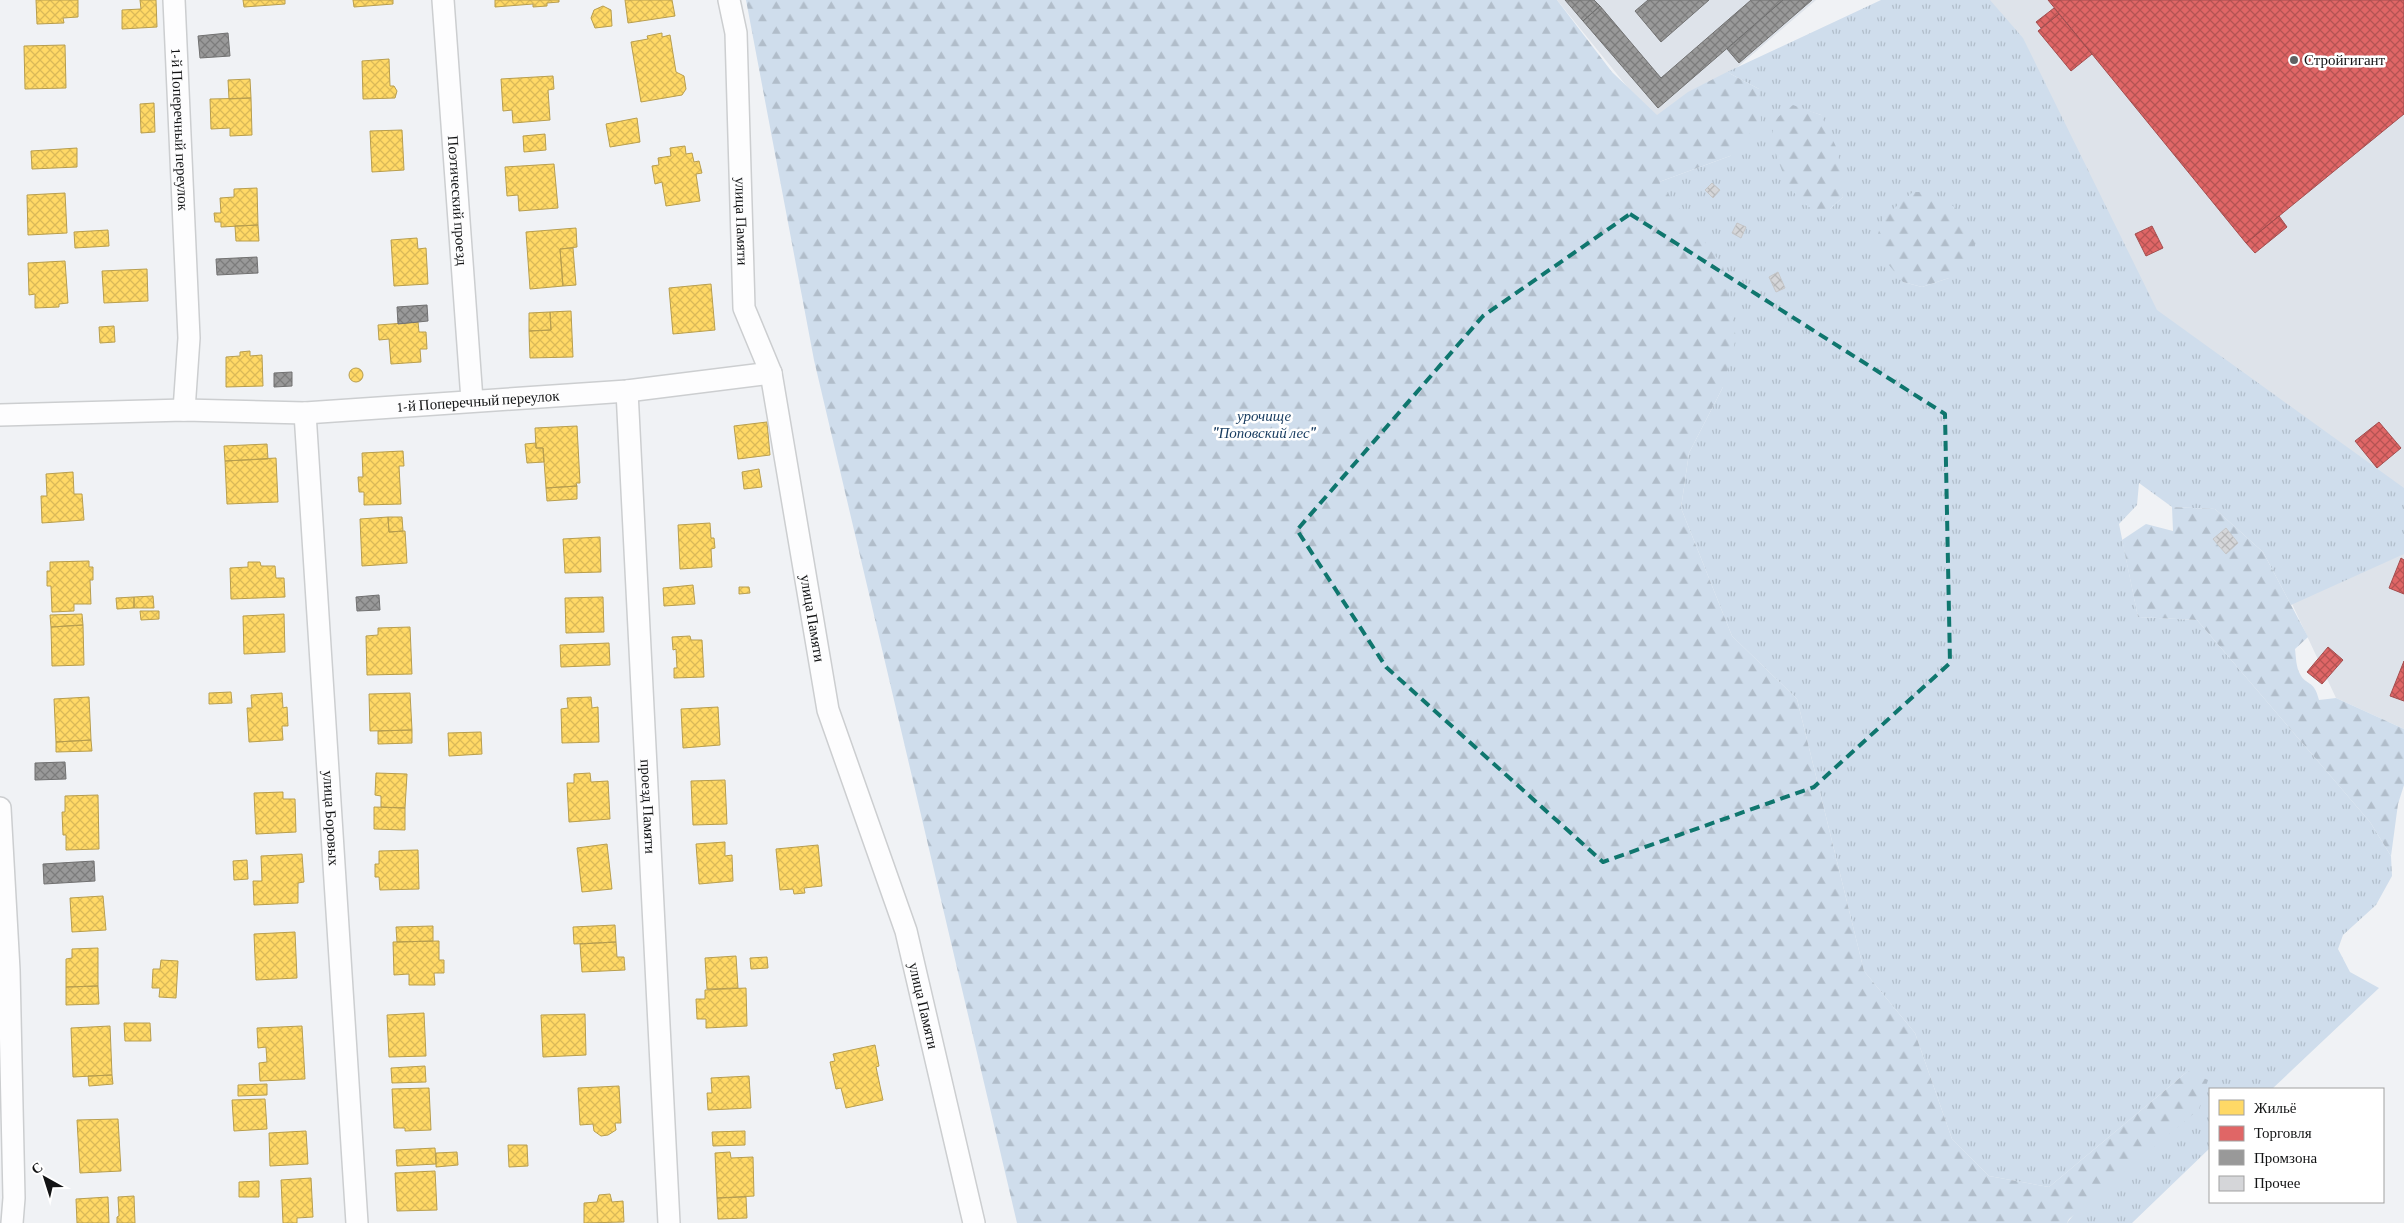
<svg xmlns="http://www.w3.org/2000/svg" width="2404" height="1223" font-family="'Crimson Pro',serif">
  <defs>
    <pattern id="grass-tufts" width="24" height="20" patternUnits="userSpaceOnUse" patternTransform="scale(1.25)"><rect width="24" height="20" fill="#cfddec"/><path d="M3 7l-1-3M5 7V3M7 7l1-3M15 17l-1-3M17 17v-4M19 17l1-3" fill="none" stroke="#b1bdca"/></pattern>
    <pattern id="forest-firs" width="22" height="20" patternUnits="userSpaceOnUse" patternTransform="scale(1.25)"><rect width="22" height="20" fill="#cfddec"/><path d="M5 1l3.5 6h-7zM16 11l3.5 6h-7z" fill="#b1bdca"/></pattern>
    <pattern id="homes-cross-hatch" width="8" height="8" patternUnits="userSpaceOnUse" patternTransform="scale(1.25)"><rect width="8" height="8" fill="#ffd966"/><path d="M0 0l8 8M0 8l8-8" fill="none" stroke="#dab958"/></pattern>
    <pattern id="shops-cross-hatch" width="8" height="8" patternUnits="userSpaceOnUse" patternTransform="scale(1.25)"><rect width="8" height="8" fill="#e06666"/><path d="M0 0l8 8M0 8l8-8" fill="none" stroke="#b45353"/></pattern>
    <pattern id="industry-cross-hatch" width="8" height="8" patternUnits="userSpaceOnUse" patternTransform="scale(1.25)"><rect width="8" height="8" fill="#999"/><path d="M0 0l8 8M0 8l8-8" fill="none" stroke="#7c7c7c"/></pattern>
    <pattern id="building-cross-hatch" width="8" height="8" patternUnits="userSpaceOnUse" patternTransform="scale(1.25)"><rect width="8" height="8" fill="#d5d6d9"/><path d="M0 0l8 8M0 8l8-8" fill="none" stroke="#b6b7b9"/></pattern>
  </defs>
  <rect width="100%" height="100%" fill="#f0f2f5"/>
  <path fill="#dee3ea" d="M1557 0H1816L1663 131Z
    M1919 0H2404V729L2336 698 2139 276Z"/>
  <path fill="url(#grass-tufts)" fill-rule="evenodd" d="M1881 0H1990L2023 38 2157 310 2404 488V554L2291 605 2263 552 2215 509 2172 507 2139 483 2137 505 2119 524 2138 617 2197 620 2370 822 2391 856 2392 876 2376 905 2343 935 2338 949 2350 972 2379 988 2272 1089H2210V1148L2132 1223H2067L2188 1071 2049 1187 1989 1176 1952 1139 1915 1033 1864 971 1797 699 1732 636 1681 508 1689 453 1723 387 1659 182 1730 156 1759 89 1727 72ZM1793 106 1821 115 1843 197 1830 209 1812 208ZM1949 278 1922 287 1903 282Z"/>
  <path fill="url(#forest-firs)" d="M746 0H1557L1612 72 1657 115 1688 92 1727 72 1759 89 1761 121 1730 156 1659 182 1723 266 1736 338 1723 387 1689 453 1681 508 1732 636 1797 699 1864 971 1915 1033 1952 1139 1989 1176 2049 1187 2188 1071 2208 1080 2199 1109 2069 1219 2067 1223H1017L814 360Z
    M1793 105 1821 115 1838 151 1843 197 1830 209C1825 209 1816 210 1811 208 1790 199 1770 150 1773 127 1774 117 1786 111 1793 105Z
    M1913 192H1931L1956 208 1975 231 1976 241 1971 260 1949 278 1922 287 1903 282 1874 247 1883 218Z
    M2172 507 2215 509 2263 552 2308 637 2295 649C2296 657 2296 667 2300 674 2306 686 2314 679 2319 700L2336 698 2404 729V785L2398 804 2391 856 2370 822 2197 620 2138 617 2122 540 2146 524 2173 531Z"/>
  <path fill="url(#homes-cross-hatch)" stroke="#b89e4e" d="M36 0H78V17L63 18 64 23 37 24Z
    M140 0H156L157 27 122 29V10L141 9Z
    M243 0H285V4L244 7Z
    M353 0H393V4L354 7Z
    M495 0H559V2L547 3V6L533 7V4L495 7Z
    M625 0H672L675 16 628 23Z
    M603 6 611 10 612 26 595 28 591 18 594 10Z
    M662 33V37L670 35 676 72 684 76 686 89 682 95 641 102 631 42 648 39 647 36Z
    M65 45 66 88 25 89 24 46Z
    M389 59 390 86H394L397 91 395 98 363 99 362 61Z
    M553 76 554 89 548 90 550 120 513 123 512 110 503 111 501 79Z
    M250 79 251 98 229 99 228 80Z
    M251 98 252 135 230 136V128L211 129 210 99Z
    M154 103 155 132 141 133 140 104Z
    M637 118 640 142 610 147 606 124Z
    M402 130 404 170 372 172 370 131Z
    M545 134 546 150 524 152 523 136Z
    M685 146 686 154 692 153 694 162 699 161 702 173 696 174 700 201 666 206 662 182 655 184 652 166 659 165 658 158 671 156 670 148Z
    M77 148V167L32 169 31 151Z
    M554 164 558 208 519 211 518 195 507 196 505 167Z
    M257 188 258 225 221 227V222H215L214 213H221L220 198 234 197V189Z
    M65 193 67 233 28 235 27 195Z
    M258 225 259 241H236L235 226Z
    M576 228 577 247 560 249 563 286 530 289 526 232Z
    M108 230 109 246 75 248 74 232Z
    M417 238 418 249 426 248 428 284 394 286 391 240Z
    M573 248 576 285 563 286 560 249Z
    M65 261 68 303 59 304V307L35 308V294L29 295 28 263Z
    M147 269 148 301 104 303 102 271Z
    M711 284 715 330 673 334 669 288Z
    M571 311 573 357 530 358 529 331 551 330 550 312Z
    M550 312 551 330 529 331V313Z
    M418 322 419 332H426L427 349H420L421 362 391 364 389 339 379 340 378 325Z
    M114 326 115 342 100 343 99 327Z
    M250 351V356L262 355 263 386 226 387V357L240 356V352Z
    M349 375a7 7 0 1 1 14 0a7 7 0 1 1-14 0Z
    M767 422 770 455 738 459 734 426Z
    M577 426 580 483H576L577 486 546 488 543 448H536L535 428Z
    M536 443V448H543L544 462 527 463 525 444Z
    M267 444 268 459 225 461 224 446Z
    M403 451 404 466H399L401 504 364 505V492H359L358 477H363L362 453Z
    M276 458 278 502 227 504 225 461Z
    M759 469 762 487 744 489 742 472Z
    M73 472 74 494H82L84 520 42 523 41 496H47L46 474Z
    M577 486V499L547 501 546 488Z
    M388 517 389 532 405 531 407 563 362 566 360 519Z
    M388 517H402L403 531 389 532Z
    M710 523 711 538H714L715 548 711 549 712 567 680 569 678 525Z
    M600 537 601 572 565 573 563 539Z
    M89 561V567H93V580H90L91 604H74V611L52 612 51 586H47V571H50V562Z
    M248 562H260L261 566H275L276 578H284L285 597 231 599 230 568 248 567Z
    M693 585 695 604 664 606 663 588Z
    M739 587H749L750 593 739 594Z
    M153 596 154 608H134V597Z
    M134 597V608L117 609 116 598Z
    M603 597 604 632 566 633 565 598Z
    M140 611H159V619L141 620Z
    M82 614 83 625 51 627 50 615Z
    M284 614 285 652 244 654 243 616Z
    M83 625 84 665 52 666 51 627Z
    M410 627 412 674 367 675 366 636 378 635V628Z
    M690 636 691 640H702L704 677 674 678V668H677L676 649 673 650 672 637Z
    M609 643 610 665 561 667 560 645Z
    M231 692 232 703 209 704V693Z
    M282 693 283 708 287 707 288 726H282L283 740 249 742 247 708H252L251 695Z
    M410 693 412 730 370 731 369 694Z
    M89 697 91 740 56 742 54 699Z
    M591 697 592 708 598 707 599 742 562 743 561 709 568 708 567 698Z
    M718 707 720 745 683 748 681 709Z
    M412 730V743L378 744V731Z
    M481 732 482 754 449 756 448 733Z
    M91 740 92 751 56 752V742Z
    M376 773 407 774 405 808 381 807V796L375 795Z
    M590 773 591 782 608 781 610 819 569 822 567 783H574V774Z
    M725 780 727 824 693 825 691 781Z
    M283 792V799H295L296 832 256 834 254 793Z
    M98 795 99 849 66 850V835H63L62 812H65V796Z
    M374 807 405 808V830L374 829Z
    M725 842V856L732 855 733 881 699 884 696 844Z
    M607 844 612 889 582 892 577 848Z
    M818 845 822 886 804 888 805 893 794 894 793 889 780 890 776 849Z
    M418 850 419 889 380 890 379 877H375V864H379V851Z
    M302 854 304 882 298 883V903L254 905 253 881H262L261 856Z
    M247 860 248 879 234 880 233 861Z
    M103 896 106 930 72 932 70 898Z
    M615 925 616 942 574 944 573 927Z
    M433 926V941L397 942 396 927Z
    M295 932 297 978 256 980 254 934Z
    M439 941V960H444V973H434L435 985H409V974L394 975 393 942Z
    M616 942 617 957H624L625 970 582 972 580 944Z
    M98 948V986L66 987V959L72 958V949Z
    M736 956 738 988 707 989 705 958Z
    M767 957 768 968 751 969 750 958Z
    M161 960 178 961 176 998 159 997 160 988H152L153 969H160Z
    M98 986 99 1004 66 1005V987Z
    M746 988 747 1026 706 1028V1019H697L696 999H705V990Z
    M424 1013 426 1056 389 1057 387 1015Z
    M585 1014 586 1055 543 1057 541 1015Z
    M124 1023H150L151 1041H125Z
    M110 1026 112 1075 73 1077 71 1028Z
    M302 1026 305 1079 260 1081 259 1063 267 1062 266 1047 258 1048 257 1028Z
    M875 1045 879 1066 876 1067 883 1100 846 1108 841 1088 836 1089 830 1062 835 1061 833 1054Z
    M425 1066 426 1082 392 1083 391 1068Z
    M112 1075 113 1084 89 1086 88 1076Z
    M749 1076 751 1108 708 1110 707 1093H712L711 1078Z
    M267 1084V1095L238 1096V1085Z
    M619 1086 621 1123H615L616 1130 608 1135 601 1136 594 1131 593 1124 580 1125 578 1088Z
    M429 1088 431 1130 405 1131V1128H394L392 1089Z
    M265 1099 267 1129 234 1131 232 1100Z
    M118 1119 121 1171 80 1173 77 1120Z
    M306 1131 308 1164 270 1166 269 1133Z
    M745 1131V1145L713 1146 712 1132Z
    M508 1145H527L528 1166 509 1167Z
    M435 1148 436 1164 397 1166 396 1150Z
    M457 1152 458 1165 436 1167V1153Z
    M730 1152 731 1158 753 1157 754 1196 717 1198 715 1153Z
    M435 1171 437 1210 397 1211 395 1173Z
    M311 1178 313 1217 297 1218V1223H283L281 1180Z
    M259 1181V1197H239V1182Z
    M610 1194 612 1202 623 1201 624 1222 584 1223V1203L597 1202 599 1195Z
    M134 1196 135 1223H117V1217L119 1216 118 1197Z
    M108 1197 109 1223H77L76 1199Z
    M746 1197 747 1218 718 1219 717 1198Z"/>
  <path fill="url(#shops-cross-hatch)" stroke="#a24d4e" d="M2048 0H2404V114L2246 243Z
    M2054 8 2059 14 2041 28 2036 22Z
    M2059 14 2092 54 2071 71 2038 31Z
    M2279 216 2287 227 2255 253 2246 243Z
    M2152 226 2163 248 2146 256 2135 234Z
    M2379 422 2401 448 2377 468 2355 441Z
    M2401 558 2404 560V594L2389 588Z
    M2328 647 2343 660 2322 684 2307 672Z
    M2404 661V701L2390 696Z"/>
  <path fill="url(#industry-cross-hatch)" stroke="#717171" d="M1565 0H1594L1600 6 1583 21Z
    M1648 0H1709L1661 42 1635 11Z
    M1751 0H1783L1658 108 1583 21 1600 6 1661 78Z
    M1783 0H1812L1739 63 1727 49Z
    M228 33 230 56 200 58 198 36Z
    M257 257 258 273 217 275 216 259Z
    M427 305 428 321 398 324 397 307Z
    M292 372V386L274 387V373Z
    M379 595 380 610 357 611 356 597Z
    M65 762 66 779 35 780V763Z
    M94 861 95 881 44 884 43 864Z"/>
  <path fill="url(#building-cross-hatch)" stroke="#c5c6c8" d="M1712 183 1720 190 1713 198 1705 190Z
    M1737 223 1746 227 1741 238 1732 233Z
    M1778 272 1785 288 1776 292 1769 277Z
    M2226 528 2238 543 2226 554 2213 539Z"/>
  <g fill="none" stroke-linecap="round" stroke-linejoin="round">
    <g stroke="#ccced0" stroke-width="24">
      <g id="minor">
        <path id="s1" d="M174 0 189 338 184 410"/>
        <path id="s2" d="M443 0 472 400"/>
        <path id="s3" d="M729 0 736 33 744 308 771 373 828 710 906 931 974 1223"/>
        <path id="s4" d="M627 391 669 1223"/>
        <path id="s5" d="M305 413 357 1223"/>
        <path id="s6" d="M0 415 184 410 305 413 627 391 771 373"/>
        <path d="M0 808 9 970 14 1198 12 1223"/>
      </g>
    </g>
    <use href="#minor" stroke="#fdfdfe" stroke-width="21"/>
  </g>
  <path fill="none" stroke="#0f766e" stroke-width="4" stroke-dasharray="10 6" stroke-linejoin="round" d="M1630 214 1945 414 1950 663 1814 787 1603 862 1386 667 1297 530 1483 316Z"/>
  <circle fill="#606263" stroke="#fff" stroke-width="2" cx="2294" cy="60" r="5"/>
  <g text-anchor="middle" stroke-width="5" stroke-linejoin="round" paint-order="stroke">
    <g font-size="15" fill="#131415" stroke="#fff" text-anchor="start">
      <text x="2304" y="65">Стройгигант</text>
    </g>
    <g font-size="15" fill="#131415" stroke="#fff">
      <text dy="5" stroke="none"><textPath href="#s1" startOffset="130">1-й Поперечный переулок</textPath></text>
      <text dy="5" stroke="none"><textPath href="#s2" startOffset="201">Поэтический проезд</textPath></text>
      <text dy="5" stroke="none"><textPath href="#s3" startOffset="222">улица Памяти</textPath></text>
      <text dy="5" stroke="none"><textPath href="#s6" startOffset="479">1-й Поперечный переулок</textPath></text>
      <text dy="5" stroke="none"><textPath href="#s3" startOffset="628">улица Памяти</textPath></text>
      <text dy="5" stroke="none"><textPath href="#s4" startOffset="416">проезд Памяти</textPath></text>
      <text dy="5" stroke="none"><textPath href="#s5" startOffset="406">улица Боровых</textPath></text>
      <text dy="5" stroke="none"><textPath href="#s3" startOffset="1032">улица Памяти</textPath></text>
    </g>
    <g font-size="15" font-style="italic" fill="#173b5f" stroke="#fff">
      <text x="1264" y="421">урочище<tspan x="1264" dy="17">"Поповский лес"</tspan></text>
    </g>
  </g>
  <rect x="2209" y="1088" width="175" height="115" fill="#ffffff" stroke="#a1a1a1"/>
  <rect x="2219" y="1100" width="25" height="15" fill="#ffd966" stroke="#a1a1a1"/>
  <text x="2254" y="1113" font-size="15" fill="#131415">Жильё</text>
  <rect x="2219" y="1126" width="25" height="15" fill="#e06666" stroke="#a1a1a1"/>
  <text x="2254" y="1138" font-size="15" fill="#131415">Торговля</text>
  <rect x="2219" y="1150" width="25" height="15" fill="#999999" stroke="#a1a1a1"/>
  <text x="2254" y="1163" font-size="15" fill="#131415">Промзона</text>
  <rect x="2219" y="1176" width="25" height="15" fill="#d5d6d9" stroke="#a1a1a1"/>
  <text x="2254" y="1188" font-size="15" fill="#131415">Прочее</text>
  <g transform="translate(45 1178) rotate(321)" stroke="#ffffff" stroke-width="4" paint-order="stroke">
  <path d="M0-4L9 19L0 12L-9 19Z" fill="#131415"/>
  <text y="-8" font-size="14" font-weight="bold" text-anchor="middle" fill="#131415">С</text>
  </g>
</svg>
